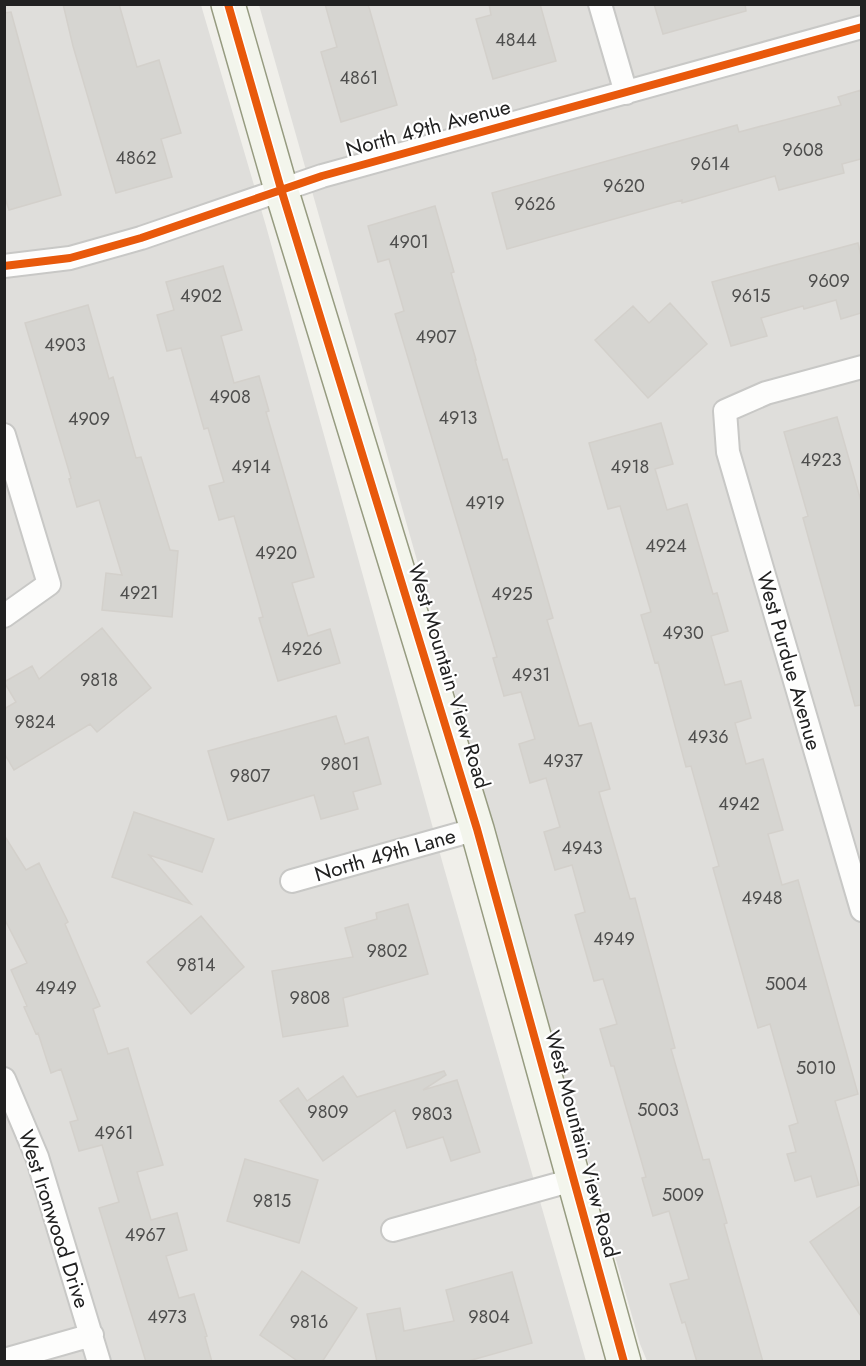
<svg xmlns="http://www.w3.org/2000/svg" width="866" height="1366" font-family="Jost,sans-serif">
  <rect width="100%" height="100%" fill="#f0efea"/>
  <path fill="#dfdedb" d="M5 5H201L266 226 444 868 586 1361 5 1362Z
    M259 5H861V1361H647L640 1344Z"/>
  <path fill="#d6d5d1" stroke="#d3d0cb" stroke-width="1.5" d="M63 4H119L137 67 159 60 181 133 161 139 172 177 116 193 73 46Z
    M325 4H368L397 105 341 122 321 52 337 47Z
    M489 4H540L556 61 493 79 476 19 491 15Z
    M654 4H745L746 11 663 34Z
    M11 12 61 195 9 210 4 195V13Z
    M861 90V159L842 164 844 173 779 190 775 176 682 203V200L507 249 492 193 737 125 739 132 841 105 838 97Z
    M435 206 454 272 451 273 476 360H475L503 460 507 459 553 618 547 620 579 726 591 723 610 789 599 792 630 899 635 898 675 1048 671 1049 703 1160 709 1159 727 1223 724 1224 763 1362H697L685 1322 682 1323 670 1284 689 1279 669 1211 653 1216 642 1178 646 1177 614 1066H611L600 1029 617 1024 603 979 594 981 575 915 585 912 572 865 555 870 544 832 560 827 546 778 530 783 519 744 535 739 521 692 504 696 493 658 497 657 395 314 404 311 389 259 378 262 368 226Z
    M858 243 861 256V313L841 319 836 300 804 309 803 306 761 318 767 336 731 346 712 282Z
    M223 266 242 330 221 336 234 383 259 376 269 411 266 412 314 577 292 583 308 636 330 629 340 663 278 681 259 618 263 617 234 516 219 520 209 486 224 482 208 428 204 429 181 348 167 351 157 315 174 310 166 282Z
    M670 303 707 344 648 398 595 340 633 306 649 323Z
    M88 305 109 379 113 377 136 458 141 457 170 550 178 551 172 617 102 610 106 573 122 575 99 500 77 507 69 479 71 478 25 323Z
    M837 417 861 501V705L855 706 803 518 808 516 784 432Z
    M661 423 673 464 655 469 667 510 687 504 713 594 717 593 728 631 711 636 725 685 741 681 751 718 735 723 746 764 763 759 783 830 768 834 782 885 798 880 858 1094 835 1101 859 1185 817 1197 811 1176 795 1181 787 1154 796 1152 789 1126 798 1123 770 1024 758 1028 713 868 719 866 691 766 686 767 658 662 655 663 641 615 651 612 620 506 608 509 589 443Z
    M102 628 151 688 97 732 90 724 14 770 4 753V709L16 702 4 682 32 666 39 679Z
    M336 716 345 744 368 737 381 784 353 792 358 809 321 819 314 795 228 820 208 751Z
    M134 812 214 839 202 872 149 855 191 904 112 877Z
    M4 835 26 870 39 863 68 922 65 924 100 1006 93 1009 108 1054 128 1048 163 1165 137 1172 151 1220 177 1213 187 1250 166 1256 179 1298 194 1294 207 1336 205 1337 212 1362H146L99 1208 119 1202 102 1145 79 1151 70 1122 78 1120 61 1069 51 1073 38 1033 36 1034 24 1007 27 1006 11 970 27 963 4 918Z
    M408 904 428 974 343 998 348 1026 283 1037 272 971 353 957 345 928 377 919 376 913Z
    M201 916 244 967 191 1014 147 962Z
    M444 1071 446 1075 423 1090 457 1080 480 1152 451 1161 443 1137 407 1148 395 1110 323 1161 280 1101 298 1088 307 1101 343 1076 357 1097Z
    M245 1159 318 1180 299 1243 227 1221Z
    M861 1206V1316L810 1242Z
    M302 1271 357 1308 322 1362H299L260 1335Z
    M512 1272 532 1343 465 1362H377L367 1314 400 1308 404 1331 454 1321 446 1290Z"/>
  <g fill="none" stroke-linecap="round" stroke-linejoin="round">
    <g stroke="#c8c8c6" stroke-width="26">
      <path id="street" d="M600 4 626 93
        M4 266 70 258 141 238 322 176 862 27
        M862 367 766 393 725 411 728 452 862 910
        M4 435 49 584 4 616
        M292 881 477 829
        M4 1079 37 1157 99 1362
        M393 1230 573 1180
        M4 1360 92 1335"/>
    </g>
    <g stroke="#969b80" stroke-width="36">
      <path id="secondary" d="M228 4 281 189 477 829 624 1362"/>
    </g>
    <use href="#street" stroke="#fdfdfc" stroke-width="22"/>
    <use href="#secondary" stroke="#f3f5ec" stroke-width="33"/>
    <g stroke="#fff" stroke-width="11">
      <path id="cycleway" d="M228 4 281 189 477 829 624 1362
        M4 266 70 258 141 238 322 176 862 27"/>
    </g>
    <use href="#cycleway" stroke="#e8590c" stroke-width="8"/>
  </g>
  <g text-anchor="middle" stroke-width="4.5" stroke-linejoin="round" paint-order="stroke">
    <g font-size="18" fill="#4e4e4d">
      <text x="516" y="46">4844</text>
      <text x="359" y="84">4861</text>
      <text x="803" y="156">9608</text>
      <text x="136" y="164">4862</text>
      <text x="710" y="170">9614</text>
      <text x="624" y="192">9620</text>
      <text x="535" y="210">9626</text>
      <text x="409" y="248">4901</text>
      <text x="829" y="287">9609</text>
      <text x="201" y="302">4902</text>
      <text x="751" y="302">9615</text>
      <text x="436" y="343">4907</text>
      <text x="65" y="351">4903</text>
      <text x="230" y="403">4908</text>
      <text x="458" y="424">4913</text>
      <text x="89" y="425">4909</text>
      <text x="821" y="466">4923</text>
      <text x="251" y="473">4914</text>
      <text x="630" y="473">4918</text>
      <text x="485" y="509">4919</text>
      <text x="666" y="552">4924</text>
      <text x="276" y="559">4920</text>
      <text x="139" y="599">4921</text>
      <text x="512" y="600">4925</text>
      <text x="683" y="639">4930</text>
      <text x="302" y="655">4926</text>
      <text x="531" y="681">4931</text>
      <text x="99" y="686">9818</text>
      <text x="35" y="728">9824</text>
      <text x="708" y="743">4936</text>
      <text x="563" y="767">4937</text>
      <text x="340" y="770">9801</text>
      <text x="250" y="782">9807</text>
      <text x="739" y="810">4942</text>
      <text x="582" y="854">4943</text>
      <text x="762" y="904">4948</text>
      <text x="614" y="945">4949</text>
      <text x="387" y="957">9802</text>
      <text x="196" y="971">9814</text>
      <text x="786" y="990">5004</text>
      <text x="56" y="994">4949</text>
      <text x="310" y="1004">9808</text>
      <text x="816" y="1074">5010</text>
      <text x="658" y="1116">5003</text>
      <text x="328" y="1118">9809</text>
      <text x="432" y="1120">9803</text>
      <text x="114" y="1139">4961</text>
      <text x="683" y="1201">5009</text>
      <text x="272" y="1207">9815</text>
      <text x="145" y="1241">4967</text>
      <text x="167" y="1323">4973</text>
      <text x="489" y="1323">9804</text>
      <text x="309" y="1328">9816</text>
    </g>
    <g font-size="21" fill="#212121" stroke="#fff">
      <text transform="translate(428 128) rotate(-15)" y="7">North 49th Avenue</text>
      <text transform="translate(789 661) rotate(74)" y="7">West Purdue Avenue</text>
      <text transform="translate(449 676) rotate(73)" y="7">West Mountain View Road</text>
      <text transform="translate(385 855) rotate(-16)" y="7">North 49th Lane</text>
      <text transform="translate(582 1144) rotate(75)" y="7">West Mountain View Road</text>
      <text transform="translate(54 1219) rotate(72)" y="7">West Ironwood Drive</text>
    </g>
  </g>
  <rect width="866" height="1366" fill="none" stroke="#212121" stroke-width="12"/>
</svg>
